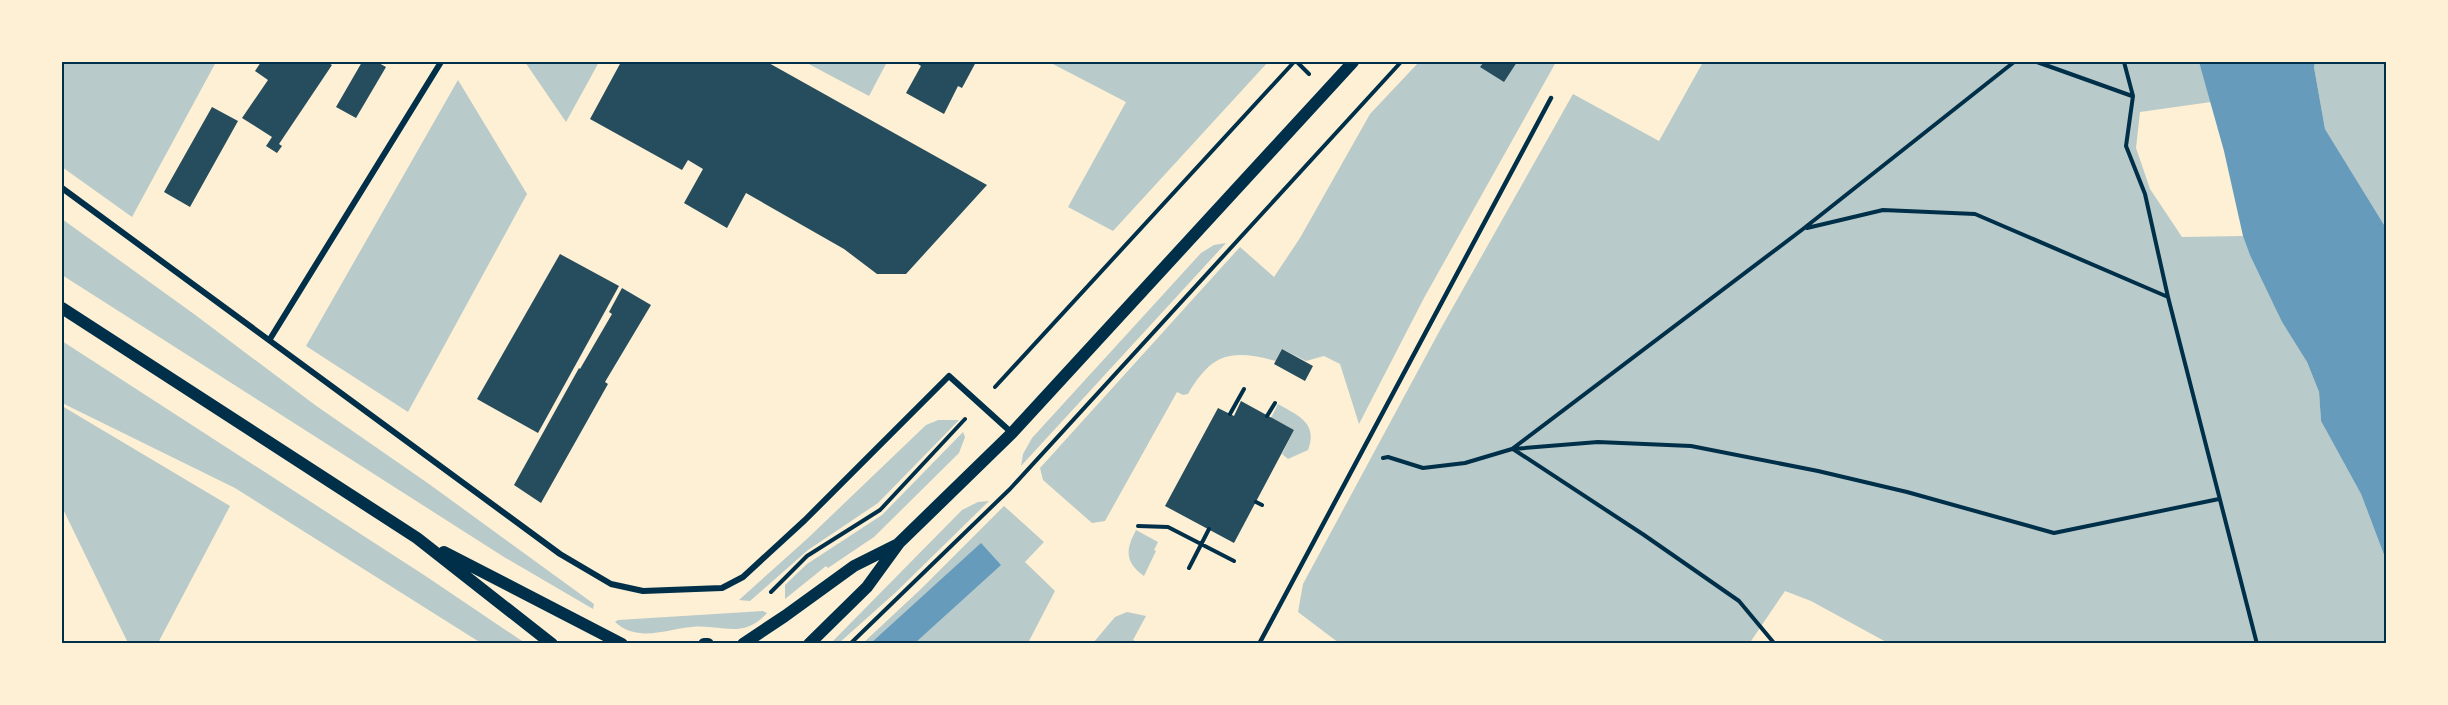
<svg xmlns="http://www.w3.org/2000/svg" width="2448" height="705" font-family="'Sofia Sans Condensed',sans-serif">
  <rect width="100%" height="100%" fill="#fdf0d5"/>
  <path fill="#b9caca" d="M62 62H216L132 217 62 167Z
    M525 62H599L566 122Z
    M805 62H887L869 96Z
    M1049 62H1268L1113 231 1068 207 1126 102Z
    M1419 62H1556L1424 298 1359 424 1340 364 1324 356 1306 361 1282 349 1276 361C1231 349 1212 353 1188 394L1183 395 1177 392 1105 521 1092 523 1043 480 1040 468 1240 247 1274 277 1300 238 1370 114Z
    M1703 62H2199L2211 102 2140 112 2136 148 2150 189 2182 237 2243 236 2282 322 2307 362 2319 392 2321 421 2361 494 2386 560V644L1888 643 1811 601 1785 591 1749 644 1339 643 1298 612 1303 584 1440 330 1573 94 1659 141Z
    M2315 62H2386V228L2325 129 2314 67Z
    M458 80 527 194 408 412 306 346Z
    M62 219 194 314 315 405 429 484 594 604 593 609 504 557 62 275Z
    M1226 243 1021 466 1023 454 1032 438 1201 253 1214 245Z
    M62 341 424 575 525 643H481L235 488 62 403Z
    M1278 404C1299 416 1318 423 1308 450L1288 459 1282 454 1294 430 1271 418Z
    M62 406 230 506 158 643H128L62 507Z
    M938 420H959L878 503 808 550 750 601 739 600 808 538 926 425Z
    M963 432 965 437 959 453 874 537 828 568 826 566 785 599V585L807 564 882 515Z
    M989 501 895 593 839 643H831L962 510 978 502Z
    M1004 506 1044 542 1025 562 1055 591 1028 643 862 644 921 589Z
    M1136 530 1158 542 1154 550 1156 551 1144 576C1124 562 1126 549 1136 530Z
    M763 611 767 613C743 640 721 624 692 627 666 629 638 643 615 622L618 620Z
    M1127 612 1146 616 1133 640 1139 643H1093L1115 617Z"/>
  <path fill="#669bbc" d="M2199 62H2315L2314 67 2325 129 2386 228V560L2361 494 2321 421 2319 392 2307 362 2282 322 2250 255 2243 236 2224 151Z
    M981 543 1001 565 915 643H871Z"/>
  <path fill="#264d5e" d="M261 62H327L332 65 279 144 282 146 277 153 266 146 272 137 242 118 268 80 255 71Z
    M362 62H377L386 67 356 118 336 107Z
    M621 62H767L987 185 906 274H877L844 249 746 193 727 228 684 203 703 169 688 160 682 170 590 119Z
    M919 62H976L962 88 958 86 944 114 906 93 921 66 918 64Z
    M1484 62H1517L1504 82 1480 67Z
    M212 107 238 121 190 207 164 192Z
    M560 254 619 286 538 433 477 399Z
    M622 288 651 305 605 382 608 384 541 503 514 485 579 368 580 369 612 314 609 312Z
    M1282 349 1313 366 1305 381 1274 364Z
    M1241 401 1294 430 1234 543 1165 506 1218 408 1234 416Z"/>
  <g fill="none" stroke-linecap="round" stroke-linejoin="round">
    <path stroke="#003049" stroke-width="4" d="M1297 62 1309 74
      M2037 62 2132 96
      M2124 62 2133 96 2126 146 2145 194 2168 297 2257 644
      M1807 228 1883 210 1975 214 2168 297
      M995 387 1294 62
      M1230 414 1244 389
      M1267 416 1275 403
      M1513 449 1598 442 1691 446 1818 471 1907 492 2054 533 2219 499
      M1513 449 1644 535 1739 601 1774 643 1791 644
      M1383 458 1388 457 1423 468 1465 463 1512 449 1803 229 2014 62
      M1256 502 1262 505
      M1138 526 1168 527 1234 561
      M1189 568 1209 529
      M771 592 807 556 880 510 965 419
      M850 644 1010 489 1401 62"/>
    <path stroke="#003049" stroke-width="4.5" d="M1259 644 1551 98"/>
    <path stroke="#003049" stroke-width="6" d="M62 188 560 554 611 584 643 591 722 588 743 577 805 520 949 376 1012 433
      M270 339 441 62"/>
    <path stroke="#003049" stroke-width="12" d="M62 308 417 538 552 644
      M444 552 622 644
      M704 644H708
      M743 644 785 616 854 566 896 545
      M809 644 867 587 899 543 1012 433 1353 62"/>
  </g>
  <rect width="2448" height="705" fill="none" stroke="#fdf0d5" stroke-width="126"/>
  <rect x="63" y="63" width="2322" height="579" fill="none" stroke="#003049" stroke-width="2"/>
</svg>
